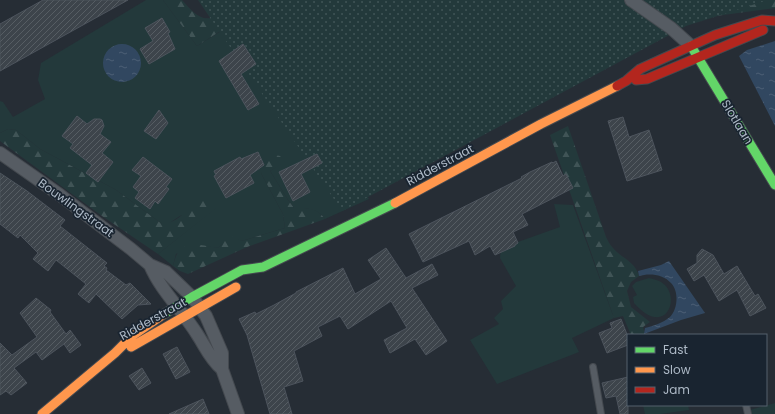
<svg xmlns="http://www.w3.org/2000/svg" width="775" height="414" font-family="Poppins,sans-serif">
  <defs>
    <pattern id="forest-firs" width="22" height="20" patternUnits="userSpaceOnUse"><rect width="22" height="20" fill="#23393b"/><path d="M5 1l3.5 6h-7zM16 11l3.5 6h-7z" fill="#405456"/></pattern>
    <pattern id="park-dots" width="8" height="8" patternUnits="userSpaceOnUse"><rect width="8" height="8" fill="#23393b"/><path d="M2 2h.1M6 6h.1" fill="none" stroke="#405456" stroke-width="1.8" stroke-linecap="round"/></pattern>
    <pattern id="water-ripples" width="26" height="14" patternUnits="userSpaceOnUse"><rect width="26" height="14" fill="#314760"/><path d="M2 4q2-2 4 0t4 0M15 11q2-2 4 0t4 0" fill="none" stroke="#4c5f75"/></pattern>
    <pattern id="building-hatch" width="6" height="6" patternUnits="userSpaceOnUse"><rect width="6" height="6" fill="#3d444b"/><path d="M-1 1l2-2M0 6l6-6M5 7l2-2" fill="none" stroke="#565d63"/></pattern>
  </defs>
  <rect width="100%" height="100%" fill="#262d35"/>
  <path fill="#23393b" d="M146 0H163L197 46 237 21 359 184 369 199 325 219C317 208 307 208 294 208L288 200 270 171 285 161 261 173 283 214 285 228 242 241 230 237 218 248 195 245 176 254 173 266 158 254 223 202 180 216 168 224H162L116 190 40 149 16 130 8 129 0 133V101L3 102 13 117 45 99 38 80 41 63Z
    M554 204 573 205 614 318 572 338 579 352 497 384 470 340 499 324 494 318 503 309 501 301 516 286 500 258 501 248 560 227Z
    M649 278C653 279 658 280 661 282 683 295 666 340 634 303L633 297 637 295 632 286 636 282Z
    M775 403V414H752L750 410Z
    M643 405H688L689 410 660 414H645Z"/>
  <path fill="url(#forest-firs)" d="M163 0H182C191 10 202 24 215 16L236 21 197 46Z
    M721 0H775V8L701 18Z
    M568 126 606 237C608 241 610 245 613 248 621 258 635 261 639 276L631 282 627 291 631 307 650 322 643 327 645 335H631L623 316 614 318 550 135Z
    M8 129 16 130 40 149 116 190 162 224C185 224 198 186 224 202L158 254 102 216 0 141V133Z
    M271 154 280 156 285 162 270 171 288 200 294 208C308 208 316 207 325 219L247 247 188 274 180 271 173 266C175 260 176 252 182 248 190 242 208 246 218 248L222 244 226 234 242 241 285 228 283 214 261 173Z"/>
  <path fill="url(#park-dots)" d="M198 0H768L686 26 342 211Z"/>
  <path fill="url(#water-ripples)" d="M775 41V126L739 56 747 50Z
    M103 63a19 19 0 1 1 38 0a19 19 0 1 1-38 0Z
    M669 261 705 313 681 320 644 334 645 328C653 326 663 323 670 317 678 309 679 291 671 283 663 274 649 273 639 276L638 271 661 265Z"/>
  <path fill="url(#building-hatch)" stroke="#4d545d" d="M43 0H128L0 71V24Z
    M162 18 170 32 168 33 175 49 149 64 140 49 153 41 145 28Z
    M243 44 256 64 241 74 259 104 248 110 219 61Z
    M159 110 168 123 156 139 144 131Z
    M77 116 87 124 94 119H100L102 120 104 126 100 134 111 142 102 153 113 162 98 182 86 173 92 165 70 148 73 144 62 136Z
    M623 117 629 137 649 130 662 170 627 181 608 121Z
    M258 152 264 165 250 175 254 183 226 198 214 176 216 175 214 171 240 157 241 159Z
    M317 154 322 163 301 174 310 192 293 201 279 172Z
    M143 157 172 179 166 187 169 189 158 204 155 201 150 209 135 198 139 192 133 187 141 176 132 170Z
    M556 161 563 176 566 174 573 188 522 214 528 225 513 232 518 243 515 245V246L495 255 490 246 475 255 469 241 423 262 409 234 522 178 521 177 530 172 552 162 553 163Z
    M0 173 27 191 65 220 60 226 107 263 104 266 107 268 106 270 126 285 130 283 151 304 138 305 122 319 96 294 89 303 78 294 86 284 56 260 48 271 33 259 38 253 20 235 18 238 0 224Z
    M386 248 406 278 432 264 438 275 412 288 447 341 426 355 415 339 390 353 384 340 407 328 391 301 348 329 340 316 318 327 322 336 294 351 303 381 284 387 292 414H270L247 335 239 319 255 312 256 314 274 305 296 293V292L343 268 355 294 381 279 368 260Z
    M702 249 713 255 724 274 737 266 755 296 758 294 766 308 750 316 737 290 719 301 704 275 694 281 687 269 697 263V255Z
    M36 298 51 310 50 312 66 334 70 330 81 345 70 353 64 344 42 360 36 352 14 368 27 383 11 395 6 391 0 395V343L12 355 37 337 20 313Z
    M621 319 628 337V345L607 353 599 333 612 328 610 323Z
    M177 347 190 372 176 379 163 354Z
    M142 368 151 383 139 390 129 376Z
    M628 377V414H620L616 396 606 398 602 383Z
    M203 399 209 414H169Z"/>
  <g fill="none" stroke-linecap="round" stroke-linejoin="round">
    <g stroke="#44494f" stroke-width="8">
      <path id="lane" d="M593 367 601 414
        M746 405 748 414"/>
    </g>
    <g stroke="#44494f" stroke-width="14">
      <path id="street" d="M631 0 671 28 691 46
        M0 153 60 195 131 249 150 265 166 272 192 297 206 316 222 353V369L238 414
        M150 265C161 291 182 310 197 334 205 346 210 359 222 369"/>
    </g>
    <g stroke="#44494f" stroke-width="11">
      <path id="fast" d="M691 46 775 185
        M164 314 192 297 242 270 263 267 395 203"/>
    </g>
    <g stroke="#44494f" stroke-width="11">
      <path id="slow" d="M395 203 541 124 617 86
        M131 347 236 287
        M42 414 115 353 132 336 164 314"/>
    </g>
    <g stroke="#44494f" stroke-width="11">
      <path id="jam" d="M636 80 647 79 763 30
        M617 86 626 81 640 69 715 35 762 20 775 21"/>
    </g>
    <use href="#lane" stroke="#565c63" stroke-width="6"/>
    <use href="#street" stroke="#565c63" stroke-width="12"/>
    <use href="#fast" stroke="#63d668" stroke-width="9"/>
    <use href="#slow" stroke="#ff974d" stroke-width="9"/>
    <use href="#jam" stroke="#b3261e" stroke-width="9"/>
  </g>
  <g text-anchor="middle" stroke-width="3.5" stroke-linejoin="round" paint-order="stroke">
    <g font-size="12" fill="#aebac7" stroke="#192430">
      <text transform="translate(737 122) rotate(59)" y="4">Slotlaan</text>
      <text transform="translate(440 165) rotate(-28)" y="4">Ridderstraat</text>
      <text transform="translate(76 208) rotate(36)" y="4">Bouwlingstraat</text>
      <text transform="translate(153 319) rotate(-29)" y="4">Ridderstraat</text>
    </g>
  </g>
  <rect x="627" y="334" width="140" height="72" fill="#192430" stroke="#55606c"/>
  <rect x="635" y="347" width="20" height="6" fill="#63d668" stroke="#55606c"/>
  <text x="663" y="354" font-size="12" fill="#aebac7">Fast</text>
  <rect x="635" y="367" width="20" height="6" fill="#ff974d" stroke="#55606c"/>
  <text x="663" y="374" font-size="12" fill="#aebac7">Slow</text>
  <rect x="635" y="387" width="20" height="6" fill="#b3261e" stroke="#55606c"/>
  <text x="663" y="394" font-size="12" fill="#aebac7">Jam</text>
</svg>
